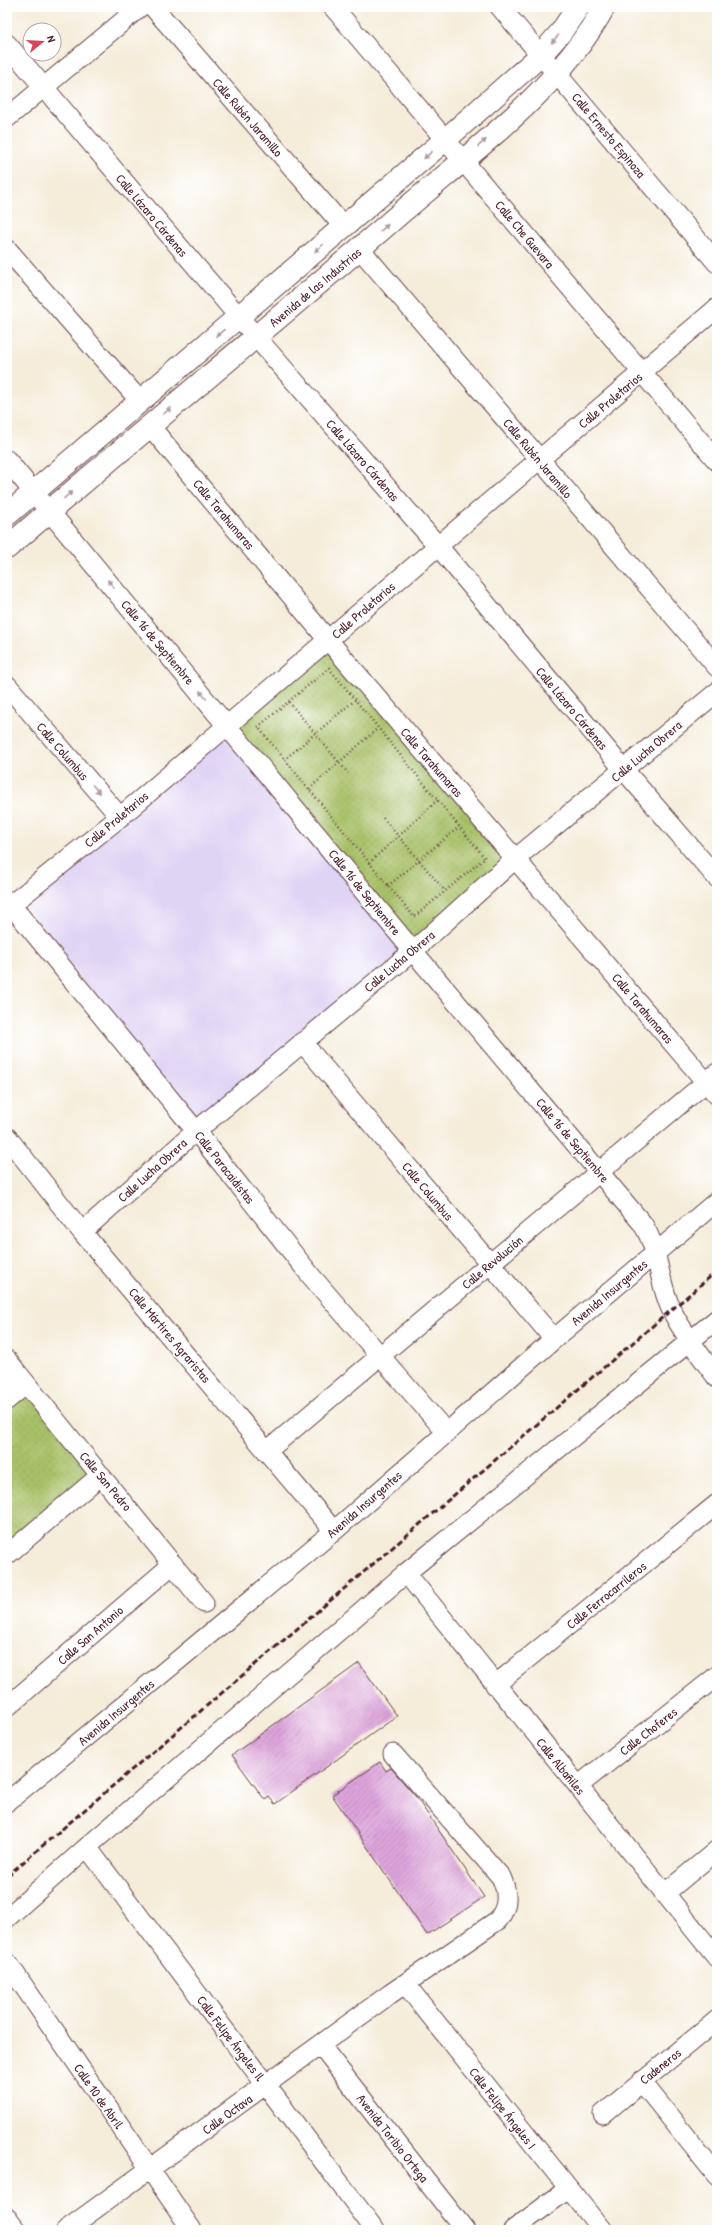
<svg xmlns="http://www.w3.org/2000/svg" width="724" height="2237" font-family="'Patrick Hand',sans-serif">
  <defs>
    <pattern id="park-dots" width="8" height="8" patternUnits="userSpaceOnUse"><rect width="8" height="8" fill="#a8c167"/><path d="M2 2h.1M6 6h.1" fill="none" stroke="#92a55a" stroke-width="1.8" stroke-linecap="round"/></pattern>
    <pattern id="building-hatch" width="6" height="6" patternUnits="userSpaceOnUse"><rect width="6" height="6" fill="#dda4db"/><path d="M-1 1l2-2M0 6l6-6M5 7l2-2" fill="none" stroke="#b585b2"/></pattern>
  </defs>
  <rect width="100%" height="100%" fill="#fff"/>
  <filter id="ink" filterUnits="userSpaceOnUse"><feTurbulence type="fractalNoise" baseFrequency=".025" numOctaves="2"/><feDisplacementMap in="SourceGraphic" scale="8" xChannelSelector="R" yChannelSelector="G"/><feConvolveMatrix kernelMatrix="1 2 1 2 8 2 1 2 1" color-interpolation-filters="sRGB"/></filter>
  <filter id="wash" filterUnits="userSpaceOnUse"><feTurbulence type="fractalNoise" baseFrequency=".012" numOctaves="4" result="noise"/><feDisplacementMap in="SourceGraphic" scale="16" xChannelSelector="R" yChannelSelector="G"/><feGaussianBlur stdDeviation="0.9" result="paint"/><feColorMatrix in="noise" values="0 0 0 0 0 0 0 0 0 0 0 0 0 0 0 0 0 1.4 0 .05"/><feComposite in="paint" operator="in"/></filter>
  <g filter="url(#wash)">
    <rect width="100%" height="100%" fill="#f5edda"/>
    <path fill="#e0d4f4" d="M228 725 413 951 196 1131 25 905Z"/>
    <path fill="url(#park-dots)" stroke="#797049" d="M328 640 515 859 413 951 228 725Z
      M26 1384 101 1475 7 1555V1400Z"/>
    <g id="blocks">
      <path fill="url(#building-hatch)" d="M359 1663 397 1716 275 1804 269 1797 265 1800 232 1755Z
        M380 1762 386 1771 391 1768 416 1797 484 1897 427 1935 332 1795Z"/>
    </g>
  </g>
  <g filter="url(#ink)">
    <use href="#blocks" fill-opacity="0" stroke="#643e45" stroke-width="1"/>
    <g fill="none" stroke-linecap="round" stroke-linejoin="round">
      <g stroke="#643e45" stroke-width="21">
        <path id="minor" d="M153 7 344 227
          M333 7 717 461
          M500 7 717 263
          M7 44 256 337 438 546 624 770 717 878
          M7 118 140 7
          M7 249 140 401
          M360 249 717 667
          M150 426 328 640 717 1095
          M7 460 413 951 642 1223C660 1250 658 1283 672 1311 684 1335 701 1356 717 1378
          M7 685 120 817
          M7 900 196 1131 311 1276 446 1432
          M7 908 120 817 717 308
          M302 1042 554 1339
          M7 1137 82 1232 334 1531
          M82 1232 196 1131 413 951 515 859 717 692
          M7 1360 204 1603
          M7 1400 26 1384
          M267 1451 717 1073
          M7 1555 101 1475
          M406 1573 717 1958
          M495 1685 717 1504
          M7 1707 173 1564
          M578 1786 717 1676
          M7 1802 334 1531 554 1339 717 1201
          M87 1847 375 2230
          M664 1894 717 1850
          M7 1918 87 1847 406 1573 717 1319
          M7 1962 192 2230
          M406 1985 602 2230
          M320 2045 465 2230
          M641 2081 717 2176
          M603 2114 717 2020
          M7 2218 16 2230
          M66 2230 390 1994 498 1920C509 1906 508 1892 501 1877L393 1754
          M513 2230 568 2189"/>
      </g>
      <g stroke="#643e45" stroke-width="24">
        <path id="major" d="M7 515 446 139 541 55 561 32 578 7
          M7 548C138 434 272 325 403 211 474 150 559 90 604 7"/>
      </g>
      <path stroke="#643e45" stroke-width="2.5" stroke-dasharray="1 3" stroke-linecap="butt" d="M329 668 485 858 414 917 258 727Z
        M289 702 348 773
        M284 760 355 700
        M309 789 378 728
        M383 818 445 891
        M369 863 438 800
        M388 886 459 827"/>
      <use href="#minor" stroke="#fff" stroke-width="19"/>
      <use href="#major" stroke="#fff" stroke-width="22"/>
      <path stroke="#4a1f2b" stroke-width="3" stroke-dasharray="6 3" stroke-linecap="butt" d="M7 1876 717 1271"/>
    </g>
    <defs><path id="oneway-solid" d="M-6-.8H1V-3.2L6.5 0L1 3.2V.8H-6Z"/></defs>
    <g fill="#ae9aa0">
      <use href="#oneway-solid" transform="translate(555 39) rotate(131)"/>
      <use href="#oneway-solid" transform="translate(482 143) rotate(-41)"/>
      <use href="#oneway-solid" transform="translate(428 155) rotate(139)"/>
      <use href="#oneway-solid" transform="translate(384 228) rotate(-41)"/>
      <use href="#oneway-solid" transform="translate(319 248) rotate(140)"/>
      <use href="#oneway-solid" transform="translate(220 333) rotate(140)"/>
      <use href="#oneway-solid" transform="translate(167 411) rotate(-40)"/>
      <use href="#oneway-solid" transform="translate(68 495) rotate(-40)"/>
      <use href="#oneway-solid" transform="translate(111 584) rotate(-130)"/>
      <use href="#oneway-solid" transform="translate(203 695) rotate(-130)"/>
      <use href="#oneway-solid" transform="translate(96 789) rotate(49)"/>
    </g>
  </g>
  <g text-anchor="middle" stroke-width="3.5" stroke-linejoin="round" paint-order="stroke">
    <g font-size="13" fill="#4a1f2b" stroke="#fff">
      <text transform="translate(248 117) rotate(49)" y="5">Calle Rubén Jaramillo</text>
      <text transform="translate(609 135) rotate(50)" y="5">Calle Ernesto Espinoza</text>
      <text transform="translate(152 215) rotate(50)" y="5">Calle Lázaro Cárdenas</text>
      <text transform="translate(525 234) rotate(50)" y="5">Calle Che Guevara</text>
      <text transform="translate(315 287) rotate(-40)" y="5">Avenida de las Industrias</text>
      <text transform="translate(610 400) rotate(-40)" y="5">Calle Proletarios</text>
      <text transform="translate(538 458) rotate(50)" y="5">Calle Rubén Jaramillo</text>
      <text transform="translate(363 460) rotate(49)" y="5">Calle Lázaro Cárdenas</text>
      <text transform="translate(224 514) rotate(50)" y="5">Calle Tarahumaras</text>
      <text transform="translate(363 610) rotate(-41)" y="5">Calle Proletarios</text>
      <text transform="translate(158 642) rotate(50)" y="5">Calle 16 de Septiembre</text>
      <text transform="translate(572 708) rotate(50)" y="5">Calle Lázaro Cárdenas</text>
      <text transform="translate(63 751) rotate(49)" y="5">Calle Columbus</text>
      <text transform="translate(646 751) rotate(-40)" y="5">Calle Lucha Obrera</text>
      <text transform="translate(432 762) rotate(49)" y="5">Calle Tarahumaras</text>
      <text transform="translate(116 819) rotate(-40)" y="5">Calle Proletarios</text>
      <text transform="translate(365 892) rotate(51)" y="5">Calle 16 de Septiembre</text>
      <text transform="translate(399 961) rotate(-40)" y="5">Calle Lucha Obrera</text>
      <text transform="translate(643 1008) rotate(50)" y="5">Calle Tarahumaras</text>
      <text transform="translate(573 1140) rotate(50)" y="5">Calle 16 de Septiembre</text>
      <text transform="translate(225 1167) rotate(52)" y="5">Calle Paracaidistas</text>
      <text transform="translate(152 1170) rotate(-42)" y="5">Calle Lucha Obrera</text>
      <text transform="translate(428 1191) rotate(50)" y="5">Calle Columbus</text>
      <text transform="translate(492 1262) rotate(-40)" y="5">Calle Revolución</text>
      <text transform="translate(609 1292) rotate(-40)" y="5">Avenida Insurgentes</text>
      <text transform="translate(170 1335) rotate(50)" y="5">Calle Mártires Agraristas</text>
      <text transform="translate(106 1481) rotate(50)" y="5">Calle San Pedro</text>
      <text transform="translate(364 1504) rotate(-41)" y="5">Avenida Insurgentes</text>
      <text transform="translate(606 1595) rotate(-39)" y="5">Calle Ferrocarrileros</text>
      <text transform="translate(90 1635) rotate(-41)" y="5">Calle San Antonio</text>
      <text transform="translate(116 1712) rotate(-40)" y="5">Avenida Insurgentes</text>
      <text transform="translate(648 1731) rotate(-38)" y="5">Calle Choferes</text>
      <text transform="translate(561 1766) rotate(51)" y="5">Calle Albañiles</text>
      <text transform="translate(231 2038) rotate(53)" y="5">Calle Felipe Ángeles Il</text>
      <text transform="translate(660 2066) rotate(-39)" y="5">Cadeneros</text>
      <text transform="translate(99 2096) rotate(55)" y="5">Calle 10 de Abril</text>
      <text transform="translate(503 2108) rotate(52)" y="5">Calle Felipe Ángeles I</text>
      <text transform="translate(227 2114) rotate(-36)" y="5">Calle Octava</text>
      <text transform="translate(393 2138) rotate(52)" y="5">Avenida Toribio Ortega</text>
    </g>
  </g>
  <rect width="724" height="2237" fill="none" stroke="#fff" stroke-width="24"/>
  <g transform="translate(42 42) rotate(72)"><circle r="19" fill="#ffffff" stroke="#b7a5aa"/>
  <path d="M0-3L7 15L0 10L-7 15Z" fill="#d1495b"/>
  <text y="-6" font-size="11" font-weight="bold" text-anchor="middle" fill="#4a1f2b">N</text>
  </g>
</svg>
